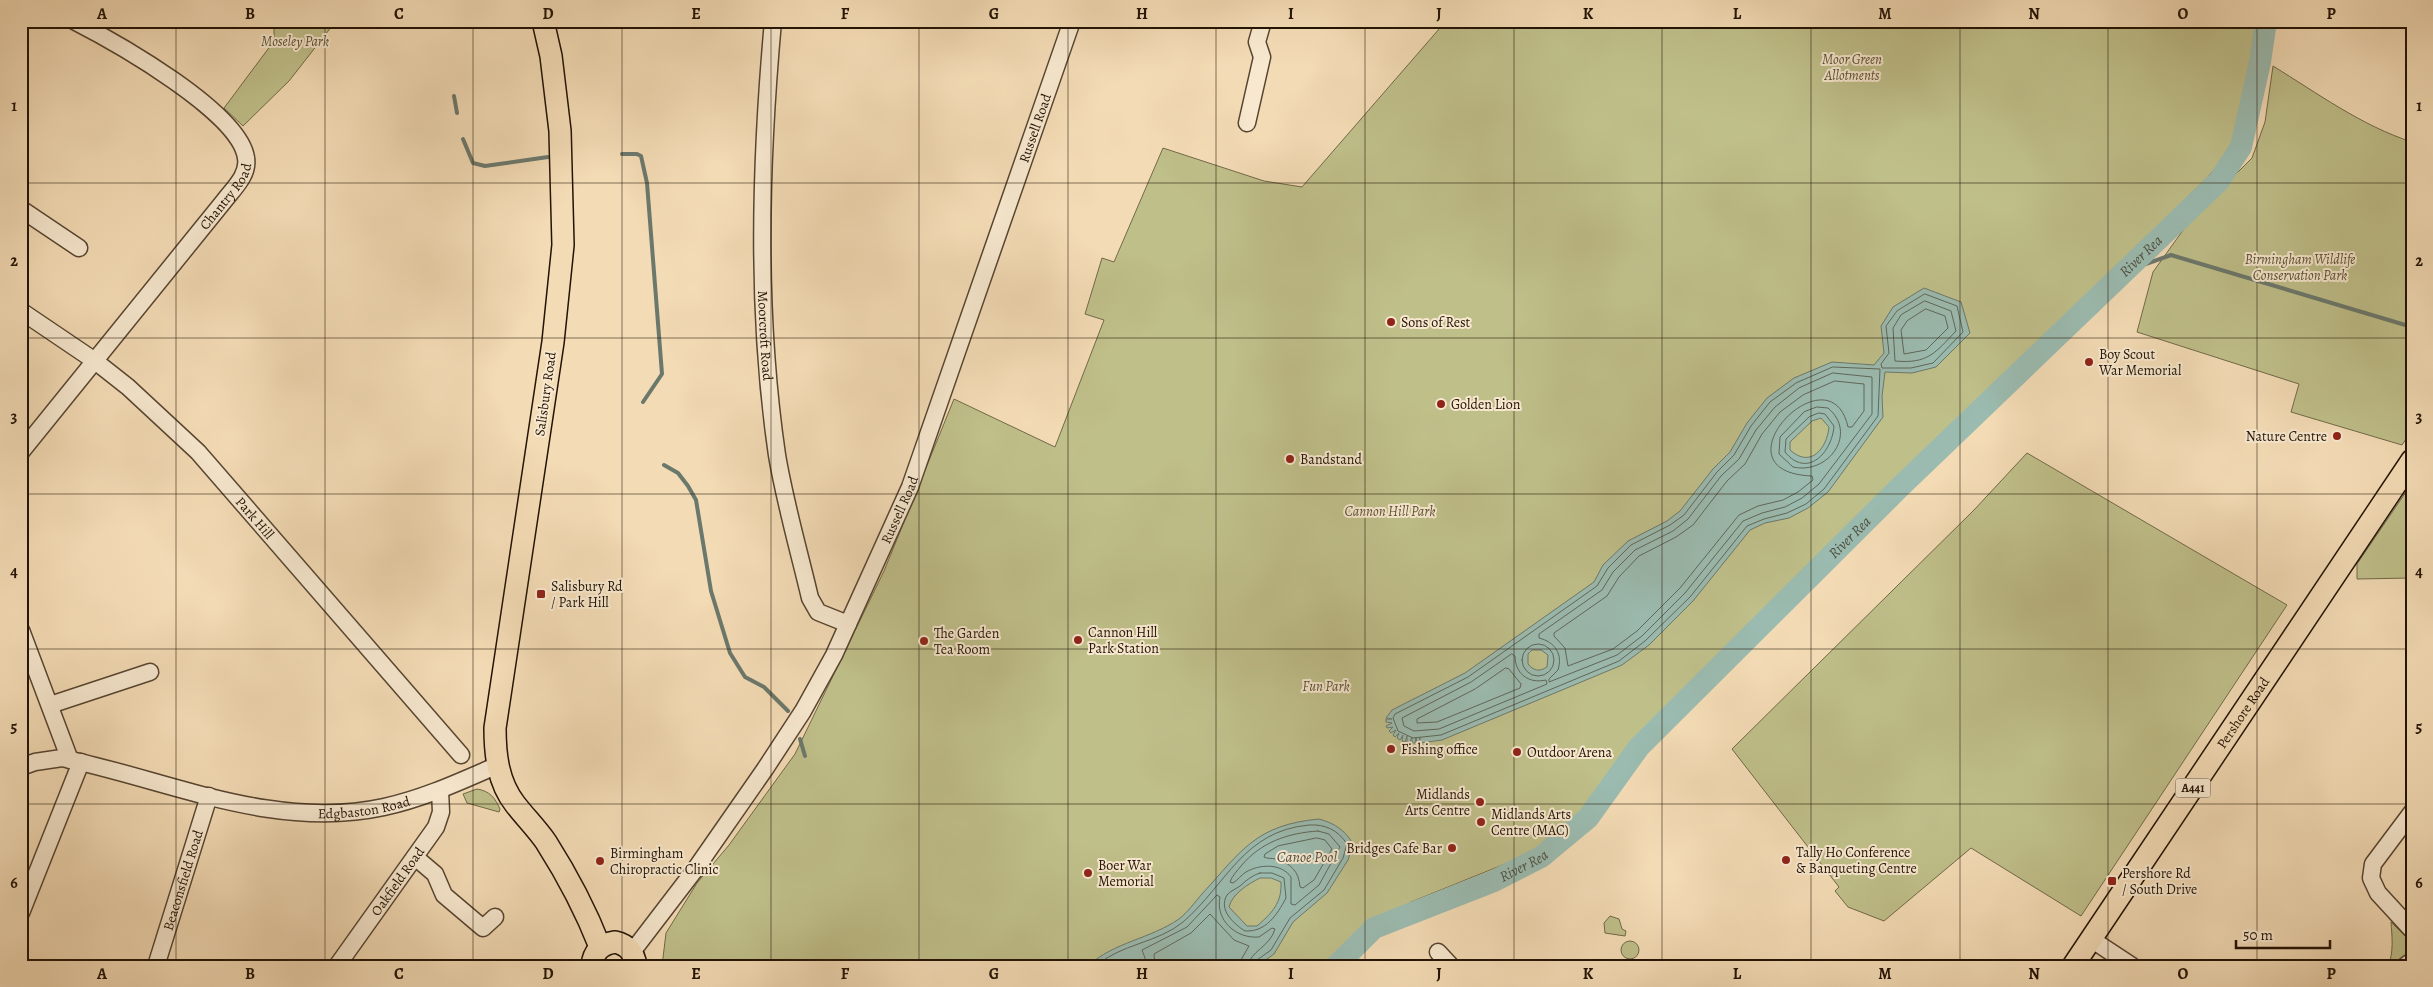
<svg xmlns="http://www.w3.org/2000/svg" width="2433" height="987" font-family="Alegreya,serif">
  <rect width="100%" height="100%" fill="#f3dbb5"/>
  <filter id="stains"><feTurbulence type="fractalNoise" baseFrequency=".004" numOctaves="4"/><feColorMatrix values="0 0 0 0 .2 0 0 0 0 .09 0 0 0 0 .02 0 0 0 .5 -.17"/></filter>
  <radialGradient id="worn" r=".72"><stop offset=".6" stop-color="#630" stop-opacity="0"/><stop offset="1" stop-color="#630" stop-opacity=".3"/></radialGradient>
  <path fill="#bfbf8a" stroke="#716948" d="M274 21H336L289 81 243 126 224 108 274 41Z
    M1446 21H2259L2245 121 2232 148 2208 177 1632 743 1579 816 1537 851 1411 902 1359 934 1333 966H662L666 933 697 883 729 845 795 754 884 571 954 399 1055 447 1104 320 1085 314 1102 258 1114 262 1163 148 1264 181 1302 187Z
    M2273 66C2317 93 2362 126 2412 142V430L2402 445 2291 412 2299 384 2137 332 2153 272 2191 219 2252 158 2265 122Z
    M2027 453 2287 605 2081 916 1971 848 1884 921 1848 907 1835 891 1839 887 1732 749 1974 510Z
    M2412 483V578L2357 579V564Z
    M477 789C490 791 495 798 500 809L499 812 467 803 463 794Z
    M1610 916 1619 919 1622 929 1626 931 1625 936 1605 933 1604 923Z
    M2391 922 2406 937 2410 952C2405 960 2398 966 2388 966 2394 953 2392 936 2391 922Z
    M1621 950a9 9 0 1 1 18 0a9 9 0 1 1-18 0Z"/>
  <path fill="#9bbbb0" stroke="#6b786c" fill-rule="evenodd" d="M1924 288 1961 302 1970 333 1936 367 1912 373 1885 372 1882 396 1883 417 1828 492 1808 508 1789 518 1765 523 1750 530 1693 601 1649 645 1622 665 1442 740 1420 743V737L1419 743H1417L1416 737 1415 743H1412V737L1410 742H1407V736L1405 742 1402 741 1403 735 1400 740 1397 738 1399 733 1395 737 1393 735 1396 730 1391 733 1389 731 1393 727 1387 728 1386 726 1392 723 1386 722V719H1392L1386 718 1392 710 1465 673 1594 582 1603 565 1628 541 1667 521 1680 511 1713 469 1730 452 1747 423 1767 398 1794 378 1832 362 1874 365 1884 353 1881 326 1893 307ZM1821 418 1829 427C1827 448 1811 469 1790 450V442L1812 421ZM1532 650H1541L1548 655 1547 667C1539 672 1534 671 1528 664V654Z
    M1319 819C1334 823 1345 830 1353 844L1348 860 1327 893 1293 922 1274 954 1257 966H1138L1136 963 1088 966C1114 942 1150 939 1179 919 1187 913 1195 902 1202 894 1242 850 1256 825 1319 819ZM1260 878H1271L1281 882C1282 903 1272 913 1257 926H1247L1229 907C1232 894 1248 884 1260 878Z"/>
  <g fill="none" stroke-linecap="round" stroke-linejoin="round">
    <path stroke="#5f675a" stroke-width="1" d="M1925 294 1957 306 1963 332 1933 363 1911 368H1882L1881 364 1889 353 1886 326 1897 311Z
      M1925 301 1951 311 1956 331C1935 353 1928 364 1895 361L1893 328 1901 315Z
      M1926 309 1945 316 1948 328 1926 350 1904 354 1901 330 1907 321Z
      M1833 367 1880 369 1878 416 1824 489 1806 504 1787 513 1764 519 1747 526 1690 597 1645 641 1619 661 1441 735 1413 738 1398 731 1393 718 1395 714 1468 677 1597 586 1608 568 1631 545 1670 525 1684 515 1717 472 1734 455 1751 426 1770 402 1796 383Z
      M1833 373 1872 377V414L1819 484 1802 498 1785 507 1762 513 1743 521 1685 593 1642 636 1617 655 1549 682V679L1558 670C1563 654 1555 642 1539 638V634L1602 590 1613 572 1635 550 1673 531 1688 519 1721 476 1739 459 1756 430 1775 407 1799 388Z
      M1835 381 1864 384V411L1852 427H1848C1830 346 1709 472 1812 476L1813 480 1798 492 1783 500 1758 506 1739 515 1680 588 1637 631 1613 649 1568 666 1565 648 1554 636V633L1607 596 1619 577 1639 556 1676 537 1693 525 1727 481 1745 464 1762 434 1780 412 1803 395Z
      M1817 407 1828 408C1858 433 1829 475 1793 467L1779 454 1780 437 1804 412Z
      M1819 413 1825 414 1834 426C1832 453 1807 479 1785 452L1786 439 1809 417Z
      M1522 660a16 16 0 1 1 32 0a16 16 0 1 1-32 0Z
      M1512 654 1515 656C1515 674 1529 684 1546 680L1547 684 1439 729 1414 731 1404 726 1402 718 1471 682Z
      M1506 668 1509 669 1521 684 1520 688 1437 722 1417 723V719L1475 689Z
      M1318 831 1329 834 1340 847 1319 885 1295 905 1291 904V877C1281 863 1260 864 1246 872 1241 875 1238 880 1233 883L1230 882C1232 876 1237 871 1241 866 1261 842 1288 833 1318 831Z
      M1317 838 1325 840 1332 849 1314 880 1303 888 1300 887C1299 872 1291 863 1276 859 1271 858 1268 859 1264 857L1265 854 1278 846Z
      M1260 873H1272L1284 878 1286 898C1277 915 1266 932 1245 931 1234 924 1218 910 1227 895 1230 891 1236 889 1240 886 1247 880 1251 876 1260 873Z
      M1096 966C1120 944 1158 943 1183 922 1227 884 1243 831 1309 825 1325 824 1338 830 1347 844L1343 858 1324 890 1290 918 1271 950 1257 960 1255 966
      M1148 966 1142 950 1187 927 1217 895 1220 897C1215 920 1236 939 1259 937L1272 928 1275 929C1270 947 1250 951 1248 966
      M1155 966 1154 954 1191 933 1210 914 1234 940 1249 946 1242 958 1241 966"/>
    <path stroke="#6b786c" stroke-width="4" d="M454 96 457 113
      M463 139 473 163 485 166 548 157
      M622 154H637L641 156 647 183 662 374 643 402
      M2126 271 2171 255 2412 327
      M664 465 678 473 688 486 696 500 711 591 730 653 745 677 764 687 788 711
      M800 739 805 756"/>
    <path stroke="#9bbbb0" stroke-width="22" id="s1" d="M1336 966 1374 928 1494 881 1541 857 1588 818 1639 747 1900 487 2219 181 2241 147 2260 62 2266 21"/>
    <g stroke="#574531" stroke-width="19">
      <g id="minor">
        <path id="s2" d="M773 21C760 165 756 312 777 455 785 503 799 551 810 598L818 612 848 624"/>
        <path d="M1247 123 1262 57 1257 42 1263 21"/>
        <path d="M21 209 79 248"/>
        <path id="s3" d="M21 311 95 361 128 387 198 452 461 755"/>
        <path id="s4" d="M21 452 224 201C233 189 249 175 246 158 240 112 115 42 74 21"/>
        <path d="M21 630 70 760"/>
        <path d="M50 705 150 672"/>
        <path id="s5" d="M21 767 35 762 62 758C168 780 274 831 384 807 425 798 461 781 498 765"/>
        <path d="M2412 812 2373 864 2371 878 2378 893 2412 930"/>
        <path d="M415 857 435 874 444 895 483 928 495 917"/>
        <path d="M21 913 81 762"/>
        <path d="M2091 939 2132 966"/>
        <path id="s6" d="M632 952 694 871 765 769 803 711 834 655 910 487 1072 21"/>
        <path d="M1438 952 1451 966"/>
        <path id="s7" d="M156 966 209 796"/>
        <path id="s8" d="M337 966 436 827 441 812 440 791"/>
        <path d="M2405 966 2412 961"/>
      </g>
    </g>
    <g stroke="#231305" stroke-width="24">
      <g id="major">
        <path d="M543 21 551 56 560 131 563 245 553 342 495 728C495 755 498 782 515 804 525 817 537 829 546 842 567 875 586 911 600 947"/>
        <path d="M592 966C593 952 601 944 615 942 628 945 634 952 636 966"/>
        <path id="s9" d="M2073 966 2412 460"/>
      </g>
    </g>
    <use href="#minor" stroke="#f7e8cf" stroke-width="16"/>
    <use href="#major" stroke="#f3dbb5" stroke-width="21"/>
  </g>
  <path fill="none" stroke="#231305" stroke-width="1" stroke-opacity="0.55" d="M176 21V966M325 21V966M473 21V966M622 21V966M771 21V966M919 21V966M1068 21V966M1216 21V966M1365 21V966M1514 21V966M1662 21V966M1811 21V966M1960 21V966M2108 21V966M2257 21V966M21 183H2412M21 338H2412M21 494H2412M21 649H2412M21 804H2412"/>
  <g fill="#8f2418" stroke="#f7e8cf" stroke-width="2">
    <circle cx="1391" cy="322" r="5"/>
    <circle cx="2089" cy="362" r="5"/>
    <circle cx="1441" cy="404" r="5"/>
    <circle cx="2337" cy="436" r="5"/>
    <circle cx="1290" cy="459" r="5"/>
    <rect x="536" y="589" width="10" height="10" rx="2.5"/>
    <circle cx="1078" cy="640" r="5"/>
    <circle cx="924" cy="641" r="5"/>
    <circle cx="1391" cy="749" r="5"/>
    <circle cx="1517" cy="752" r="5"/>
    <circle cx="1480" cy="802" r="5"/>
    <circle cx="1481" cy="822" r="5"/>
    <circle cx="1452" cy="848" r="5"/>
    <circle cx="1786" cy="860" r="5"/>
    <circle cx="600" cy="861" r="5"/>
    <circle cx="1088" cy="873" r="5"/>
    <rect x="2107" y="876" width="10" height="10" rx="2.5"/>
  </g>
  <g text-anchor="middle" stroke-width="4" stroke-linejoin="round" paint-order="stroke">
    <rect fill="#f7e8cf" stroke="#635342" stroke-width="1" x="2175.5" y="778.5" width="35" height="19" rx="4"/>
    <g font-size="12" font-weight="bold" fill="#231305">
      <text x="2193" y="792">A441</text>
    </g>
    <g font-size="14" font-style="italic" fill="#5a4f34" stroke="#f7e8cf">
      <text x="295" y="46">Moseley Park</text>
      <text x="1852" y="64">Moor Green<tspan x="1852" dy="16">Allotments</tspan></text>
      <text x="2300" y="264">Birmingham Wildlife<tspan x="2300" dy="16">Conservation Park</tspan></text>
      <text x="1390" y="516">Cannon Hill Park</text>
      <text x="1326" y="691">Fun Park</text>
    </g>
    <g font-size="14" fill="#231305" stroke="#f7e8cf">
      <text dy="5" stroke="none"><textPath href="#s6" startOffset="924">Russell Road</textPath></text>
      <text dy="5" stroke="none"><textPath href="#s4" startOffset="328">Chantry Road</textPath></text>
      <text dy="5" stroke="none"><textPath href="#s2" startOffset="315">Moorcroft Road</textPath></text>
      <text transform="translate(545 394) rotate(-82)" y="5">Salisbury Road</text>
      <text dy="5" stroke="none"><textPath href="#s6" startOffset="519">Russell Road</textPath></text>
      <text dy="5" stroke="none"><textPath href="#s3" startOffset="314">Park Hill</textPath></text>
      <text dy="5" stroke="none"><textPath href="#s9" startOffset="305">Pershore Road</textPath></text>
      <text dy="5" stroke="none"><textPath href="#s5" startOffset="351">Edgbaston Road</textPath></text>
      <text dy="5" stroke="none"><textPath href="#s7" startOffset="90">Beaconsfield Road</textPath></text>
      <text dy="5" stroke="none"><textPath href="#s8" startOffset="104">Oakfield Road</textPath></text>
    </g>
    <g font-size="14" fill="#231305" stroke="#f7e8cf" text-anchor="start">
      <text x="1401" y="327">Sons of Rest</text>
      <text x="2099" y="359">Boy Scout<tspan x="2099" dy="16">War Memorial</tspan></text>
      <text x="1451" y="409">Golden Lion</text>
      <text x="2327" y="441" text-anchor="end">Nature Centre</text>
      <text x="1300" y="464">Bandstand</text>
      <text x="551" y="591">Salisbury Rd<tspan x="551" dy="16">/ Park Hill</tspan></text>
      <text x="1088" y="637">Cannon Hill<tspan x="1088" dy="16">Park Station</tspan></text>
      <text x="934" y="638">The Garden<tspan x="934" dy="16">Tea Room</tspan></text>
      <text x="1401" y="754">Fishing office</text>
      <text x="1527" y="757">Outdoor Arena</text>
      <text x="1470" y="799" text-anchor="end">Midlands<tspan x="1470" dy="16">Arts Centre</tspan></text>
      <text x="1491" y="819">Midlands Arts<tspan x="1491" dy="16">Centre (MAC)</tspan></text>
      <text x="1442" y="853" text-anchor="end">Bridges Cafe Bar</text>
      <text x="1796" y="857">Tally Ho Conference<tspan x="1796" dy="16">&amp; Banqueting Centre</tspan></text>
      <text x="610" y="858">Birmingham<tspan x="610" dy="16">Chiropractic Clinic</tspan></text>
      <text x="1098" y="870">Boer War<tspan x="1098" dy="16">Memorial</tspan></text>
      <text x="2122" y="878">Pershore Rd<tspan x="2122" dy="16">/ South Drive</tspan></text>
    </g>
    <g font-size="15" font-style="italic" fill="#4d4e41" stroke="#f7e8cf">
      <text dy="5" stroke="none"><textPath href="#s1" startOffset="1086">River Rea</textPath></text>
      <text dy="5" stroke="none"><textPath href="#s1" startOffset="681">River Rea</textPath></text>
      <text x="1307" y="862">Canoe Pool</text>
      <text dy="5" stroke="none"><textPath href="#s1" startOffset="216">River Rea</textPath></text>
    </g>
  </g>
  <rect width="2433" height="987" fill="none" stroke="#f3dbb5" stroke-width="55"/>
  <path d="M2236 940v8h94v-8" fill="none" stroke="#231305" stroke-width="2.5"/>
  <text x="2243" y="940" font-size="15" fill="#231305" stroke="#f7e8cf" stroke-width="4" paint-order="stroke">50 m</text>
  <rect x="28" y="28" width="2378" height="932" fill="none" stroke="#231305" stroke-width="2"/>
  <g font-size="16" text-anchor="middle" font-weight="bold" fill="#231305">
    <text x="102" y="19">A</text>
    <text x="250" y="19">B</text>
    <text x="399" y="19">C</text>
    <text x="548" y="19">D</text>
    <text x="696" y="19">E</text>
    <text x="845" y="19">F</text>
    <text x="994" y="19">G</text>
    <text x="1142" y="19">H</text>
    <text x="1291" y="19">I</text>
    <text x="1439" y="19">J</text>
    <text x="1588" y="19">K</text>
    <text x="1737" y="19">L</text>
    <text x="1885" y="19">M</text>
    <text x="2034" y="19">N</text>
    <text x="2183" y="19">O</text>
    <text x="2331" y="19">P</text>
    <text x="14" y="111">1</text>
    <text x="2419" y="111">1</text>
    <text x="14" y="266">2</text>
    <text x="2419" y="266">2</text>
    <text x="14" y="422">3</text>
    <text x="2419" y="422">3</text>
    <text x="14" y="577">4</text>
    <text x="2419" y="577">4</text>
    <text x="14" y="732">5</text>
    <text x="2419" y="732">5</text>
    <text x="14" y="888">6</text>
    <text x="2419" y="888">6</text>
    <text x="102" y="979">A</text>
    <text x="250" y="979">B</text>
    <text x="399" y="979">C</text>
    <text x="548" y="979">D</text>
    <text x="696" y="979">E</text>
    <text x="845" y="979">F</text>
    <text x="994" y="979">G</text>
    <text x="1142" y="979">H</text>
    <text x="1291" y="979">I</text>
    <text x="1439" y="979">J</text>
    <text x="1588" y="979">K</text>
    <text x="1737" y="979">L</text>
    <text x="1885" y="979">M</text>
    <text x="2034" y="979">N</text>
    <text x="2183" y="979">O</text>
    <text x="2331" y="979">P</text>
  </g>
  <rect width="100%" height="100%" filter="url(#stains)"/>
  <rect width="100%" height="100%" fill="url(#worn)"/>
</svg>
